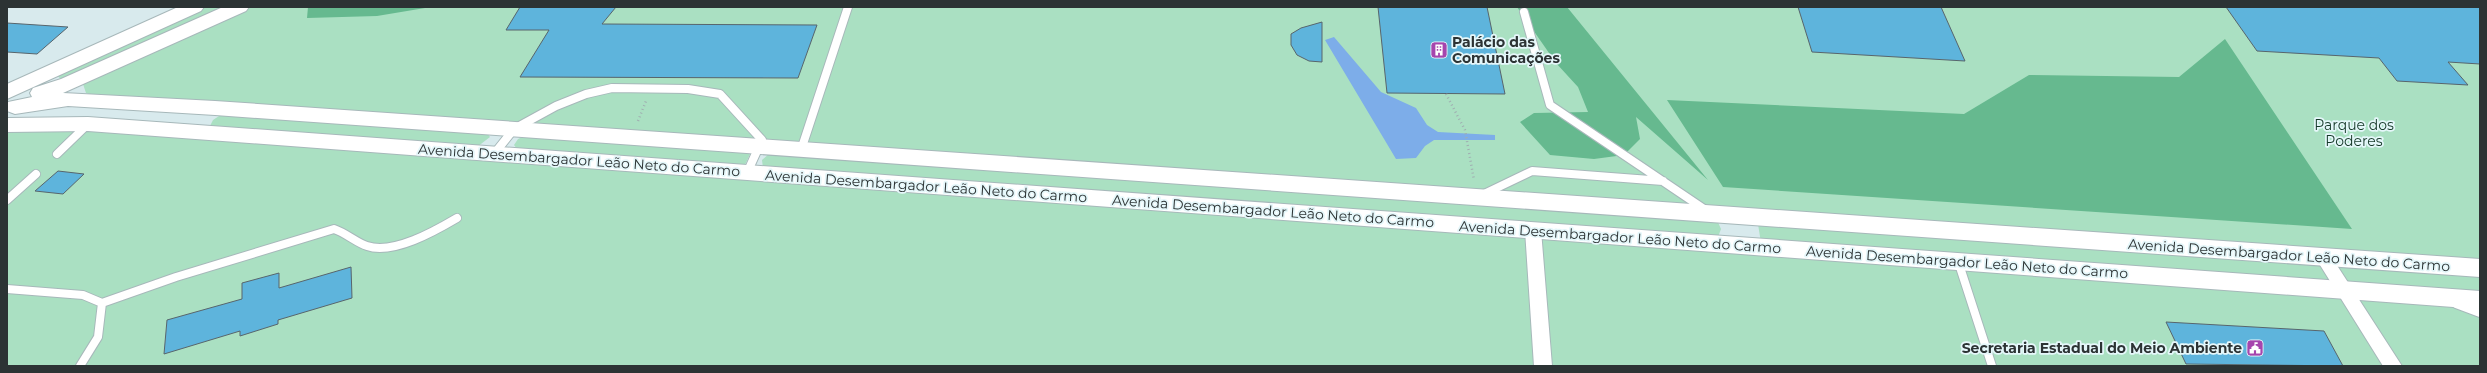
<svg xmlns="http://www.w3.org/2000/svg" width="2487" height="373" font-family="Montserrat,sans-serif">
  <rect width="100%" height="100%" fill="#d8eaed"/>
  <path fill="#aae0c2" d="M201 7H227L62 80 54 73Z
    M239 7H2480V268L112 102 86 93 83 84 95 71Z
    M222 114 487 133 490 137 477 147 209 128 213 120Z
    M7 125 2480 300V366H7Z
    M529 134 748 149 750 154 745 165 739 168 517 149 514 145 518 139Z
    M770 153 1717 220 1721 229 1718 237 763 168 762 160Z
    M1758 224 2480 276V295L1761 243Z"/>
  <path fill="#66b98f" d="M308 7H431L377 16 307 18Z
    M1517 7H1567L1708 180 1636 117 1640 139 1624 155 1594 159 1550 155 1520 122 1534 113 1588 112 1578 87 1556 63Z
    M2225 39 2352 229 1723 187 1667 100 1964 114 2029 75 2179 77Z"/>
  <path fill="#7dade9" d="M1334 37 1381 92 1416 108 1427 125 1438 132 1495 135V140H1434L1425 146 1416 158 1396 159 1325 40Z"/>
  <path fill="#5eb4dc" stroke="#58656c" d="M520 7H616L602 24 817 25 798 78 520 77 549 30H506Z
    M1378 7H1487L1505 94 1387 93Z
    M1798 7H1941L1965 61 1812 52Z
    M2226 7H2480V64L2448 62 2468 85 2397 81 2379 58 2257 51Z
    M1322 22V62L1309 61 1297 55 1291 45V34L1301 28Z
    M7 23 68 27 37 54 7 52Z
    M58 171 84 174 63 194 35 191Z
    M351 267 352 298 278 320V324L240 336V331L164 354 167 320 242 299V283L279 273V288Z
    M2166 322 2324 331 2343 366 2186 364Z"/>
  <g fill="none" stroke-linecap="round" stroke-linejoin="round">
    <g stroke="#a7b8ba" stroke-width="10">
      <path id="service" d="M1524 12 1550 105 1707 211
        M801 150 848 7
        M57 154 88 124
        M494 154 514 129 556 106 586 94 612 88 688 89 720 94 762 140 747 173
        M1484 194 1532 171 1663 181
        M7 200 36 174
        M1958 261 1992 366
        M7 289 83 295 102 303 98 337 80 366
        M102 303 176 277 334 229C346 233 357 243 367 246 393 255 435 231 457 218
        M2456 304 2480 313"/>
    </g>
    <g stroke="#a7b8ba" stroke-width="2">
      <path id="minor" d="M1533 224 1539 226 1541 230 1552 366H1534L1525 230 1527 226Z
        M2323 251 2329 253 2402 366H2383L2315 257 2317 253Z"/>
    </g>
    <g stroke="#a7b8ba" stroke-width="2">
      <path id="secondary" d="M178 7H204L201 11 7 99V84Z
        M223 7H249L246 11 63 93 215 101 2480 259V277L215 115 68 106 15 114 7 111 8 102 32 97 30 93 33 88 61 79Z
        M88 117 2480 291V309L88 131 7 132V118Z"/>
    </g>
    <path stroke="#a0aeb1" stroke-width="2.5" stroke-dasharray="1 3" stroke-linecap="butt" d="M1446 94 1465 130 1474 180
      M638 121 646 101"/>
    <use href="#service" stroke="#fff" stroke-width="8"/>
    <use href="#minor" fill="#fff" fill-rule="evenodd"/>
    <use href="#secondary" fill="#fff" fill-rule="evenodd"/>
  </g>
  <defs>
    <g id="building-square" transform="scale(0.9)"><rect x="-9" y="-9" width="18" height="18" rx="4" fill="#a645ad" stroke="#e5f7fa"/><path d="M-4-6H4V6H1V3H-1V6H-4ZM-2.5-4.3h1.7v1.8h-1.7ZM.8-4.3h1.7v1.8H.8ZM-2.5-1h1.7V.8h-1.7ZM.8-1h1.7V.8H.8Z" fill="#fff"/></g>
    <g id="civic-square" transform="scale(0.9)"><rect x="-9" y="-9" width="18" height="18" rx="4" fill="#a645ad" stroke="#e5f7fa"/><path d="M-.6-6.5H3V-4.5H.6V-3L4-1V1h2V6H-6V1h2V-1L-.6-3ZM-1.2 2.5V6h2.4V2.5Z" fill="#fff"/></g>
  </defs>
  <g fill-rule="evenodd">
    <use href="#building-square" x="1439" y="50"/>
    <use href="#civic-square" x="2255" y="348"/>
  </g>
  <g text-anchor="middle" stroke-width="3.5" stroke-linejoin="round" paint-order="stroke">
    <g font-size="14" font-weight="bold" fill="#2c3334" stroke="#e5f7fa" text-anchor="start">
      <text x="1452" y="47">Palácio das<tspan x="1452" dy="16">Comunicações</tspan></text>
      <text x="2242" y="353" text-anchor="end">Secretaria Estadual do Meio Ambiente</text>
    </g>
    <g font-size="14" fill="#163a29" stroke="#e5f7fa">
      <text x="2354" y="130">Parque dos<tspan x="2354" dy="16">Poderes</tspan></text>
    </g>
    <g font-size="14" fill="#2c3334" stroke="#e5f7fa">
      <text transform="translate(579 160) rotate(4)" y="5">Avenida Desembargador Leão Neto do Carmo</text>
      <text transform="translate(926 186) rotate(4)" y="5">Avenida Desembargador Leão Neto do Carmo</text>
      <text transform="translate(1273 211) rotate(4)" y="5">Avenida Desembargador Leão Neto do Carmo</text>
      <text transform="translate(1620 237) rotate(4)" y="5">Avenida Desembargador Leão Neto do Carmo</text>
      <text transform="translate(2289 255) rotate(4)" y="5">Avenida Desembargador Leão Neto do Carmo</text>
      <text transform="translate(1967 262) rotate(4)" y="5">Avenida Desembargador Leão Neto do Carmo</text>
    </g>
  </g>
  <rect width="2487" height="373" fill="none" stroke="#2c3334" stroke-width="16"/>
</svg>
